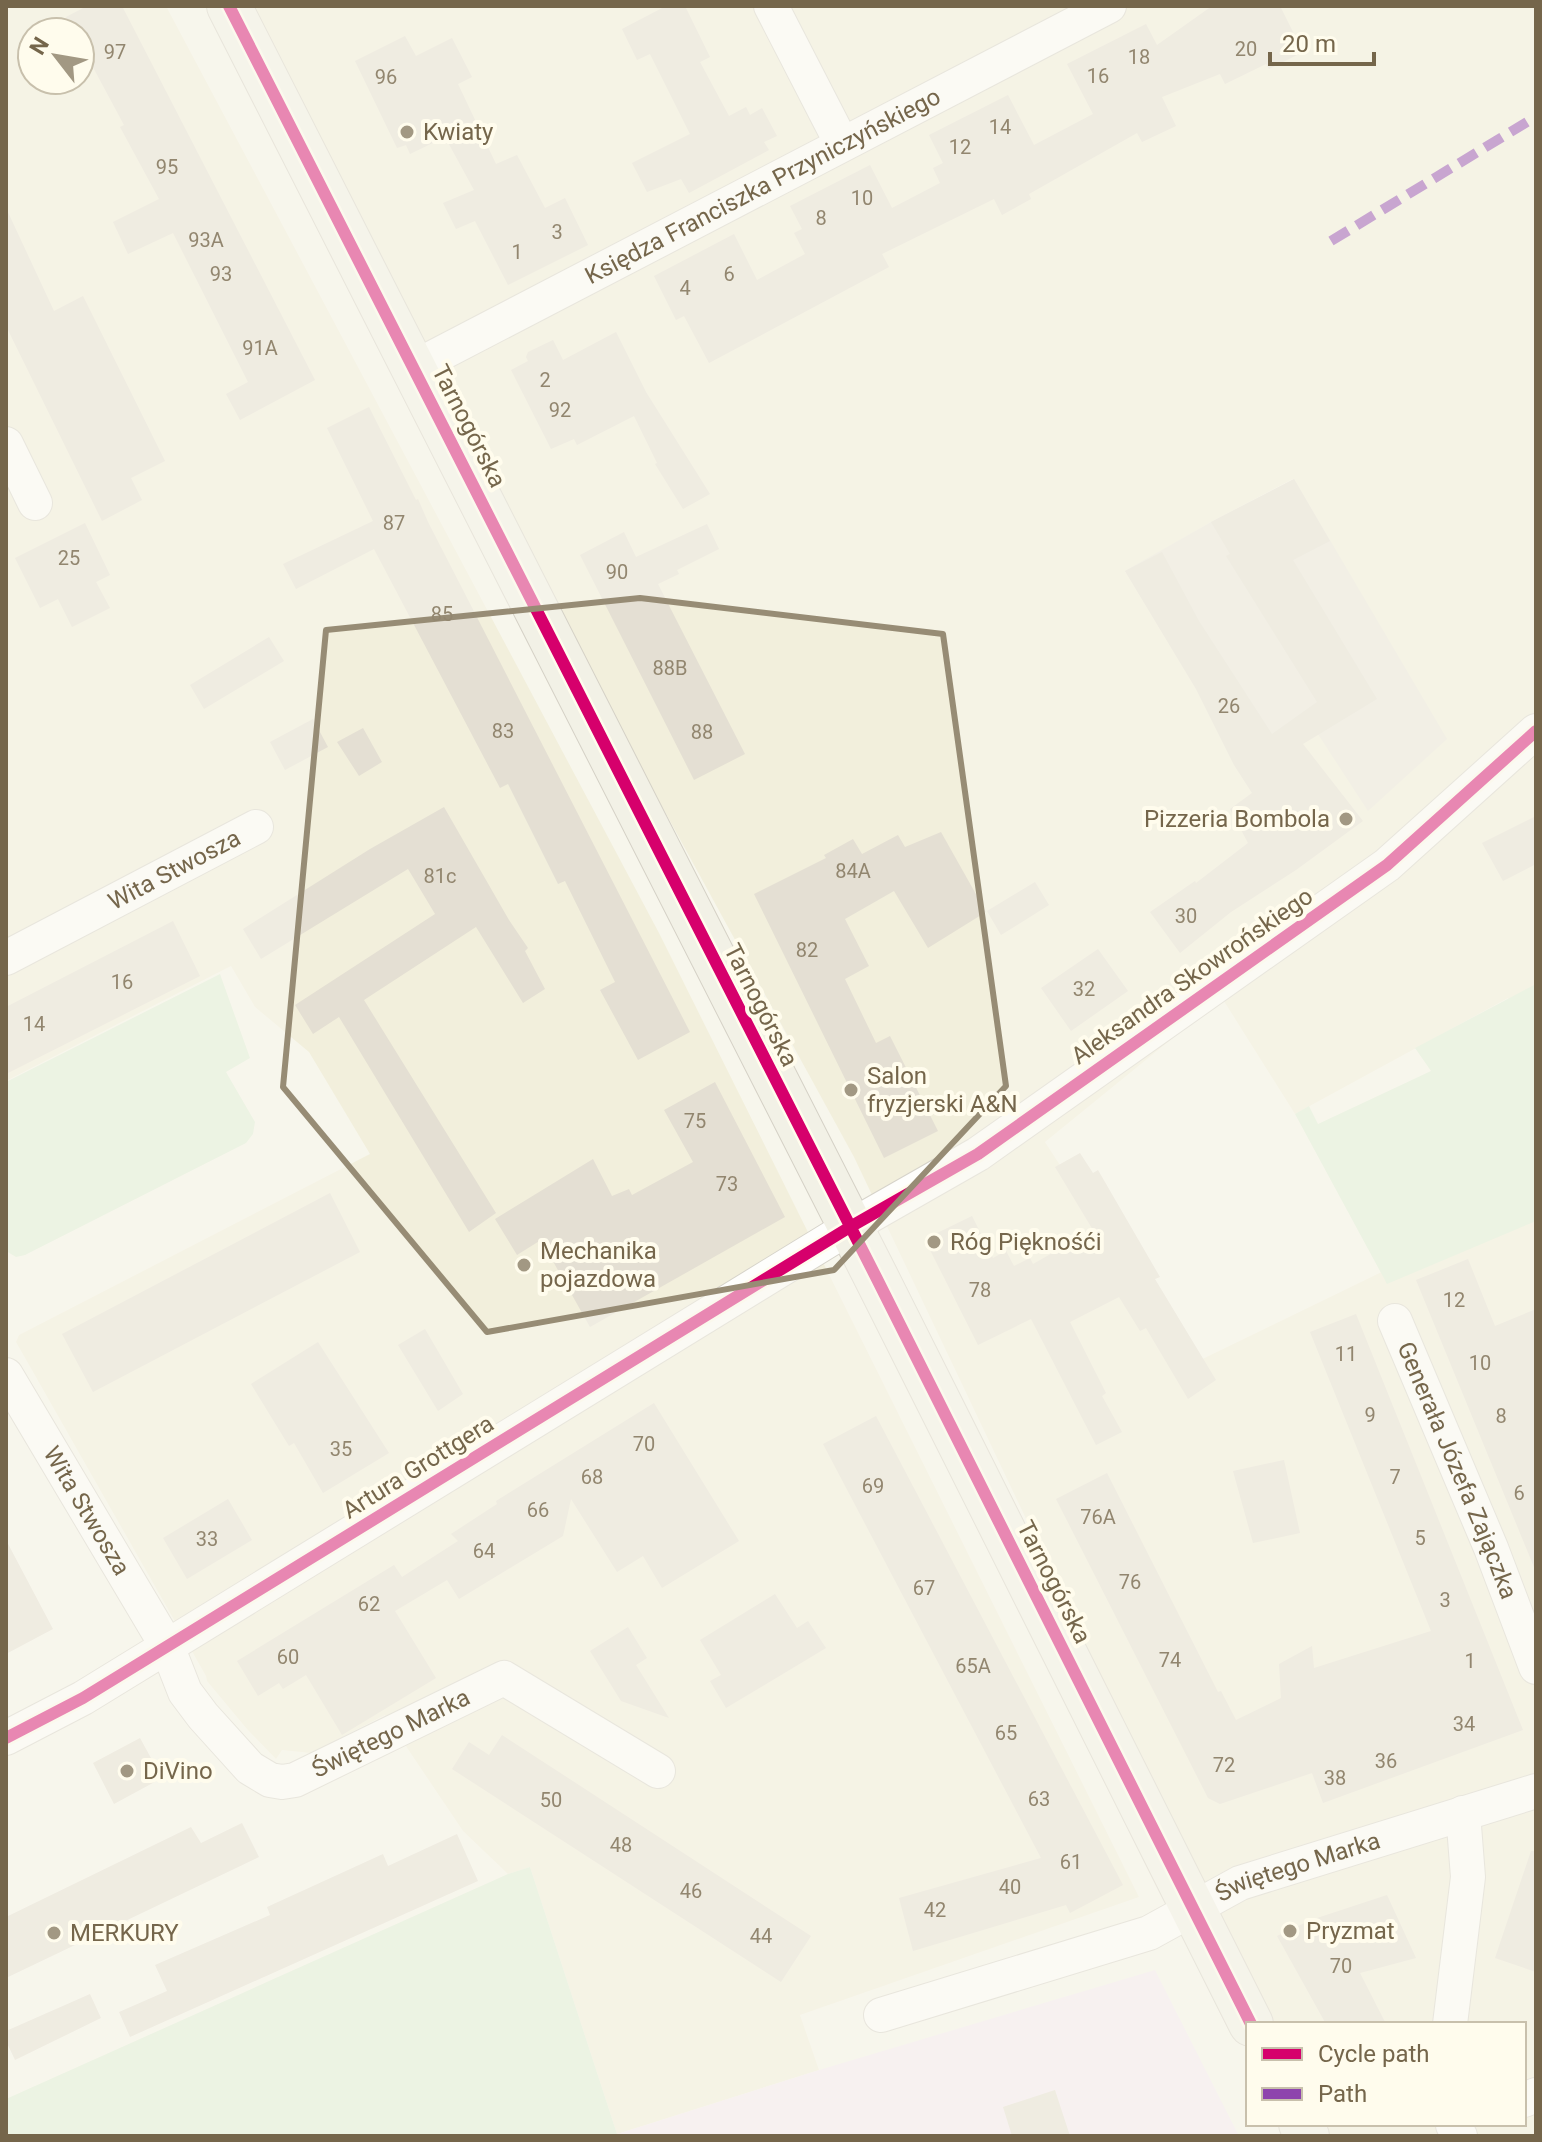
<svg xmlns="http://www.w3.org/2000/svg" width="1542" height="2142" font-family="Roboto,sans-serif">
  <rect width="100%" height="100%" fill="#f7f6ec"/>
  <path fill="#f2efdc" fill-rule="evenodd" d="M6 6H166L659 933 1139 1897 800 2015 819 2070 617 2134 530 1867 508 1874 463 1831 385 1715 311 1753 282 1750 276 1759 247 1729 207 1681 206 1676 16 1342 19 1335 370 1154 309 1052 255 1007 231 966 6 1081ZM32 32H80V80H32Z
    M241 6H1536V1098L1508 998 1295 1114 1222 998 1045 1142 1190 1365 1536 1197V2136H1326L1320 2124H1524V2024H1270L1184 1851 854 1157 428 379ZM1293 479 1314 727 1125 572 1211 522Z"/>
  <path fill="#eae7dc" d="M1294 479 1447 739 1368 811 1314 728 1247 773 1125 571 1211 522Z"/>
  <path fill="#f6ecf3" d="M1155 1970 1239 2136H611L819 2070Z"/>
  <path fill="#deefd7" d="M220 974 250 1058 226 1072 255 1122 253 1134 246 1143 25 1255 16 1257 6 1251V1082Z
    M1536 984V1221L1387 1284 1295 1114 1309 1106 1318 1124 1431 1071 1415 1048Z
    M530 1867 617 2134 6 2136V2099L508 1874Z"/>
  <path fill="#e4dfd3" d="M87 6H122L315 380 240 420 226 394 248 382 173 233 128 254 113 222 159 199 120 127 124 125 80 43V32H74L66 17Z
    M666 6H685L710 57 700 62 729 116 746 107 750 115 762 108 777 136 764 142 769 150 689 193 681 179 647 192 632 163 690 134 650 54 637 60 622 29Z
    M1212 6H1280L1303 52 1269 69 1266 64 1225 84 1220 74 1162 97 1176 126 1142 142 1137 133 1029 194 1031 199 1002 215 994 199 882 254 889 267 709 363 684 316 676 320 654 276 734 234 757 280 805 254 794 233 802 229 790 206 870 165 892 208 940 183 933 168 943 163 929 135 1008 95 1034 145 1093 114 1067 64 1146 24 1157 45Z
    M405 36 416 56 452 38 472 77 458 84 496 164 517 155 545 208 565 198 588 245 508 285 475 221 456 229 443 203 474 190 445 137 410 154 406 145 397 148 355 61Z
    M6 208 54 311 83 296 165 461 131 478 142 500 102 521 6 326Z
    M616 332 646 392 710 494 683 509 655 464 657 463 634 416 577 445 574 439 551 449 511 370 528 361 526 357 528 352 553 340 563 360Z
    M369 407 416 500 418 499 428 522 690 1032 638 1060 600 990 615 982 565 881 558 884 508 784 500 788 374 549 296 589 283 564 373 521 327 428Z
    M1294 479 1330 541 1293 560 1377 699 1303 744 1363 821 1296 870 1231 912 1180 953 1150 912 1195 881 1196 883 1248 843 1230 809 1252 793 1234 765 1196 689 1125 571 1162 552 1199 621 1272 734 1317 702 1226 556 1230 554 1211 522Z
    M85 523 110 575 96 582 110 608 72 627 58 599 40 608 15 558Z
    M707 524 719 549 677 570 679 574 658 584 745 754 694 780 580 555 624 532 636 557Z
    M269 637 284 661 204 709 190 685Z
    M313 719 328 747 285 770 270 742Z
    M363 728 382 762 359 776 337 742Z
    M444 807 509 920 528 948 525 951 545 989 523 1003 476 927 364 1000 496 1213 469 1232 339 1017 313 1034 295 1005 435 914 408 869 261 959 243 929 370 849Z
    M1536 816V864L1503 881 1482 843Z
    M941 832 986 912 928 948 894 891 845 919 869 966 845 979 876 1043 890 1036 938 1131 884 1158 754 894 826 858 824 855 853 839 862 854 898 835 905 847Z
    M1035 882 1049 905 1001 935 987 911Z
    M173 921 200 976 6 1074V1007Z
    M1098 949 1128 991 1071 1031 1041 988Z
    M715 1082 785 1217 590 1327 541 1240 517 1255 495 1219 593 1159 612 1196 629 1189 632 1195 693 1162 664 1110Z
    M1080 1153 1093 1173 1098 1170 1160 1277 1155 1279 1216 1380 1188 1399 1146 1328 1140 1331 1119 1297 1070 1322 1106 1393 1102 1396 1122 1432 1096 1445 1031 1319 978 1345 929 1248 933 1235 972 1216 993 1258 1006 1251 1014 1266 1030 1258 1033 1264 1093 1230 1055 1167Z
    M330 1193 360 1252 93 1392 62 1334Z
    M1468 1259 1495 1326 1536 1309V1572L1416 1280Z
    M1356 1314 1523 1730 1323 1803 1312 1773 1220 1804 1208 1798 1056 1499 1107 1473 1218 1692 1221 1691 1236 1720 1281 1698 1279 1664 1312 1646 1314 1668 1431 1631 1310 1332Z
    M425 1329 463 1394 438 1411 398 1345Z
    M318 1342 389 1453 323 1493 294 1443 289 1446 251 1384Z
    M654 1403 739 1541 662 1588 643 1556 617 1572 571 1499 563 1536 459 1599 447 1580 395 1611 436 1678 342 1735 306 1675 283 1689 279 1683 258 1696 237 1661 394 1565 402 1577 458 1541 451 1534 497 1504 496 1501Z
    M876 1416 1123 1885 1070 1913 1066 1905 913 1951 899 1898 1041 1858 823 1444Z
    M1284 1460 1300 1533 1253 1543 1233 1471Z
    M228 1499 252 1540 187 1579 163 1538Z
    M6 1540 53 1629 6 1654Z
    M775 1594 797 1628 808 1621 826 1648 726 1708 710 1681 721 1675 700 1640Z
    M628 1627 647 1658 636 1665 669 1718 621 1701 590 1651Z
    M502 1735 811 1936 781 1982 452 1769 469 1742 489 1755Z
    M140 1738 162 1778 114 1804 93 1763Z
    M242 1823 259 1857 6 1978V1917L191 1827 201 1843Z
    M457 1834 478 1881 130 2037 119 2012 167 1991 155 1965 270 1915 267 1907 383 1854 388 1866Z
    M1531 1851H1536V1972L1495 1958Z
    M1387 1895 1416 1958 1360 1973 1386 2024H1326L1277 1936 1311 1920Z
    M90 1994 101 2018 15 2060 6 2041V2031Z
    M1055 2090 1070 2136H1012L1003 2107Z"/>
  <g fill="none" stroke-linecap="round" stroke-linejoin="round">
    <g stroke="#d6d3ca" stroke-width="36">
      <g id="minor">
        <path d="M771 6 842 144"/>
        <path id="s1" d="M415 367 1109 6"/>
        <path d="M6 444 35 503"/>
        <path id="s2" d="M6 958 256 827"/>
        <path id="s3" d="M1395 1321 1491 1548 1536 1667"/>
        <path id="s4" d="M6 1375 167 1646 185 1692 203 1716 250 1768 270 1780 282 1782 295 1780 504 1678 658 1771"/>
        <path d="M6 1738 83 1698 850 1227 978 1154 1387 865 1536 731"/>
        <path id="s5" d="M881 2015 1149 1933 1240 1883 1536 1791"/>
        <path d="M1450 2024 1468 1877 1463 1813"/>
        <path d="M1524 2100 1536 2095"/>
        <path d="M1456 2124 1453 2125 1460 2136"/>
      </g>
    </g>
    <g stroke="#d5d1c6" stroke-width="46">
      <path id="major" d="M229 6 876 1277 1251 2024
        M1301 2124 1307 2136"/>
    </g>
    <use href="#minor" stroke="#fefefc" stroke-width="34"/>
    <use href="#major" stroke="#f2f1e6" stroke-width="44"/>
    <path stroke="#8e44ad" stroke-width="10" stroke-dasharray="20 10" stroke-linecap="butt" d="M1331 241 1527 122"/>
    <g stroke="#fffced" stroke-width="17">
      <path id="cycleway" d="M229 6 876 1277 1251 2024
        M6 1738 83 1698 850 1227 978 1154 1387 865 1536 731"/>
    </g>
    <use href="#cycleway" stroke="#d6006c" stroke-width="12"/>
  </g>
  <path d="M0 0H1542V2142H0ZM640 598 943 634 1006 1086 834 1270 487 1332 283 1087 326 630Z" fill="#f7f6ec" fill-opacity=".55" fill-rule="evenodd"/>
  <path fill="none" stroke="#978c75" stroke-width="6" stroke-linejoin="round" d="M640 598 943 634 1006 1086 834 1270 487 1332 283 1087 326 630Z"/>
  <g fill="#a29883" stroke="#fffced" stroke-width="3">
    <circle cx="407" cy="132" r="8"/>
    <circle cx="1346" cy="819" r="8"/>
    <circle cx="851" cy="1090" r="8"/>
    <circle cx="934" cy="1242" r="8"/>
    <circle cx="524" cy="1265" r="8"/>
    <circle cx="127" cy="1771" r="8"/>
    <circle cx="1290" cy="1931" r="8"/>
    <circle cx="54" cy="1933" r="8"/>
  </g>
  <g text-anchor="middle" stroke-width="8" stroke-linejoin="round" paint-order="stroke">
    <g font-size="20" fill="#92866f">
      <text x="1246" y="56">20</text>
      <text x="115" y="59">97</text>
      <text x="1139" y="64">18</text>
      <text x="1098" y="83">16</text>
      <text x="386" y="84">96</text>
      <text x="1000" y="134">14</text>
      <text x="960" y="154">12</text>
      <text x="167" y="174">95</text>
      <text x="862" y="205">10</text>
      <text x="821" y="225">8</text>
      <text x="557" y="239">3</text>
      <text x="206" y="247">93A</text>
      <text x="517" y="259">1</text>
      <text x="221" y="281">93</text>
      <text x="729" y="281">6</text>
      <text x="685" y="295">4</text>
      <text x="260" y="355">91A</text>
      <text x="545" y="387">2</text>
      <text x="560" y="417">92</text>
      <text x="394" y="530">87</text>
      <text x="69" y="565">25</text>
      <text x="617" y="579">90</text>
      <text x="442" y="621">85</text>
      <text x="670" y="675">88B</text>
      <text x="1229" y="713">26</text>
      <text x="503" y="738">83</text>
      <text x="702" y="739">88</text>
      <text x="853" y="878">84A</text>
      <text x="440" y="883">81c</text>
      <text x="1186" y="923">30</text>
      <text x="807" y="957">82</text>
      <text x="122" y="989">16</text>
      <text x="1084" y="996">32</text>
      <text x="34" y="1031">14</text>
      <text x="695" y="1128">75</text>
      <text x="727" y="1191">73</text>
      <text x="980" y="1297">78</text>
      <text x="1454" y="1307">12</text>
      <text x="1346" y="1361">11</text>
      <text x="1480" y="1370">10</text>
      <text x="1370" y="1422">9</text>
      <text x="1501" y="1423">8</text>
      <text x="644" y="1451">70</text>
      <text x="341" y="1456">35</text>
      <text x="592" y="1484">68</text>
      <text x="1395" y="1484">7</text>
      <text x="873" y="1493">69</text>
      <text x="1519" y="1500">6</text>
      <text x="538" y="1517">66</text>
      <text x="1098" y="1524">76A</text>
      <text x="1420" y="1545">5</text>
      <text x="207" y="1546">33</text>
      <text x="484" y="1558">64</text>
      <text x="1130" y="1589">76</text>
      <text x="924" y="1595">67</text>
      <text x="1445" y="1607">3</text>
      <text x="369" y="1611">62</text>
      <text x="288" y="1664">60</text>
      <text x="1170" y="1667">74</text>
      <text x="1470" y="1668">1</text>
      <text x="973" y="1673">65A</text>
      <text x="1464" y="1731">34</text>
      <text x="1006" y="1740">65</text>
      <text x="1386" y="1768">36</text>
      <text x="1224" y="1772">72</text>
      <text x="1335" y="1785">38</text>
      <text x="1039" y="1806">63</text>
      <text x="551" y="1807">50</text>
      <text x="621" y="1852">48</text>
      <text x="1071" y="1869">61</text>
      <text x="1010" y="1894">40</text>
      <text x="691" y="1898">46</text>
      <text x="935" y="1917">42</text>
      <text x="761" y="1943">44</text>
      <text x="1341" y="1973">70</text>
    </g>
    <g font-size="24" fill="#75664b" stroke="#fffced" text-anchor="start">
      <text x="423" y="140">Kwiaty</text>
      <text x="1330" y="827" text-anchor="end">Pizzeria Bombola</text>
      <text x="867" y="1084">Salon<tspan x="867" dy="28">fryzjerski A&amp;N</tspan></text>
      <text x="950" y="1250">Róg Pięknośći</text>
      <text x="540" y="1259">Mechanika<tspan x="540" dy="28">pojazdowa</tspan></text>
      <text x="143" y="1779">DiVino</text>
      <text x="1306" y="1939">Pryzmat</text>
      <text x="70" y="1941">MERKURY</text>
    </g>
    <g font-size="24" fill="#75664b" stroke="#fffced">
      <text dy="8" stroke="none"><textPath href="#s1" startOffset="392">Księdza Franciszka Przyniczyńskiego</textPath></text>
      <text transform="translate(469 426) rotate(63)" y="8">Tarnogórska</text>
      <text dy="8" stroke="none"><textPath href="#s2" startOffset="190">Wita Stwosza</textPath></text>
      <text transform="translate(1192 976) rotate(-35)" y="8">Aleksandra Skowrońskiego</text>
      <text transform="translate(761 1005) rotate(63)" y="8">Tarnogórska</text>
      <text transform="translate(418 1467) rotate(-32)" y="8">Artura Grottgera</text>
      <text dy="8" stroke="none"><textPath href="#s3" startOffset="162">Generała Józefa Zajączka</textPath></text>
      <text dy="8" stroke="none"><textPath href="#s4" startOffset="158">Wita Stwosza</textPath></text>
      <text transform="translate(1054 1582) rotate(63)" y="8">Tarnogórska</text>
      <text dy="8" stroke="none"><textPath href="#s4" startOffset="620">Świętego Marka</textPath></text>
      <text dy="8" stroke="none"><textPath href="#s5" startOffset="444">Świętego Marka</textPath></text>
    </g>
  </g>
  <rect width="1542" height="2142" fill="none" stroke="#75664b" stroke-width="16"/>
  <rect x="1246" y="2022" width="280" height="104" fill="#fffced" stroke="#c8c0ac" stroke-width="2"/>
  <rect x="1262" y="2048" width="40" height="12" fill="#d6006c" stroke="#c8c0ac" stroke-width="2"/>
  <text x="1318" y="2062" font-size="24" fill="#75664b">Cycle path</text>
  <rect x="1262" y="2088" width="40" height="12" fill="#8e44ad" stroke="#c8c0ac" stroke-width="2"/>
  <text x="1318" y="2102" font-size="24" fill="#75664b">Path</text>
  <g transform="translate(56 56) rotate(301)"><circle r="38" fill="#fffced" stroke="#c8c0ac" stroke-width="2"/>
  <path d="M0-6L14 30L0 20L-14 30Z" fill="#a29883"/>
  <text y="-12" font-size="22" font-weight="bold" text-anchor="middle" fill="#75664b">N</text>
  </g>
  <path d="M1270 52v12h104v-12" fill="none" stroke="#75664b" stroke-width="4"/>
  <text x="1282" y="52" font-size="24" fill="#75664b" stroke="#fffced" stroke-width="6" paint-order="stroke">20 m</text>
</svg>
